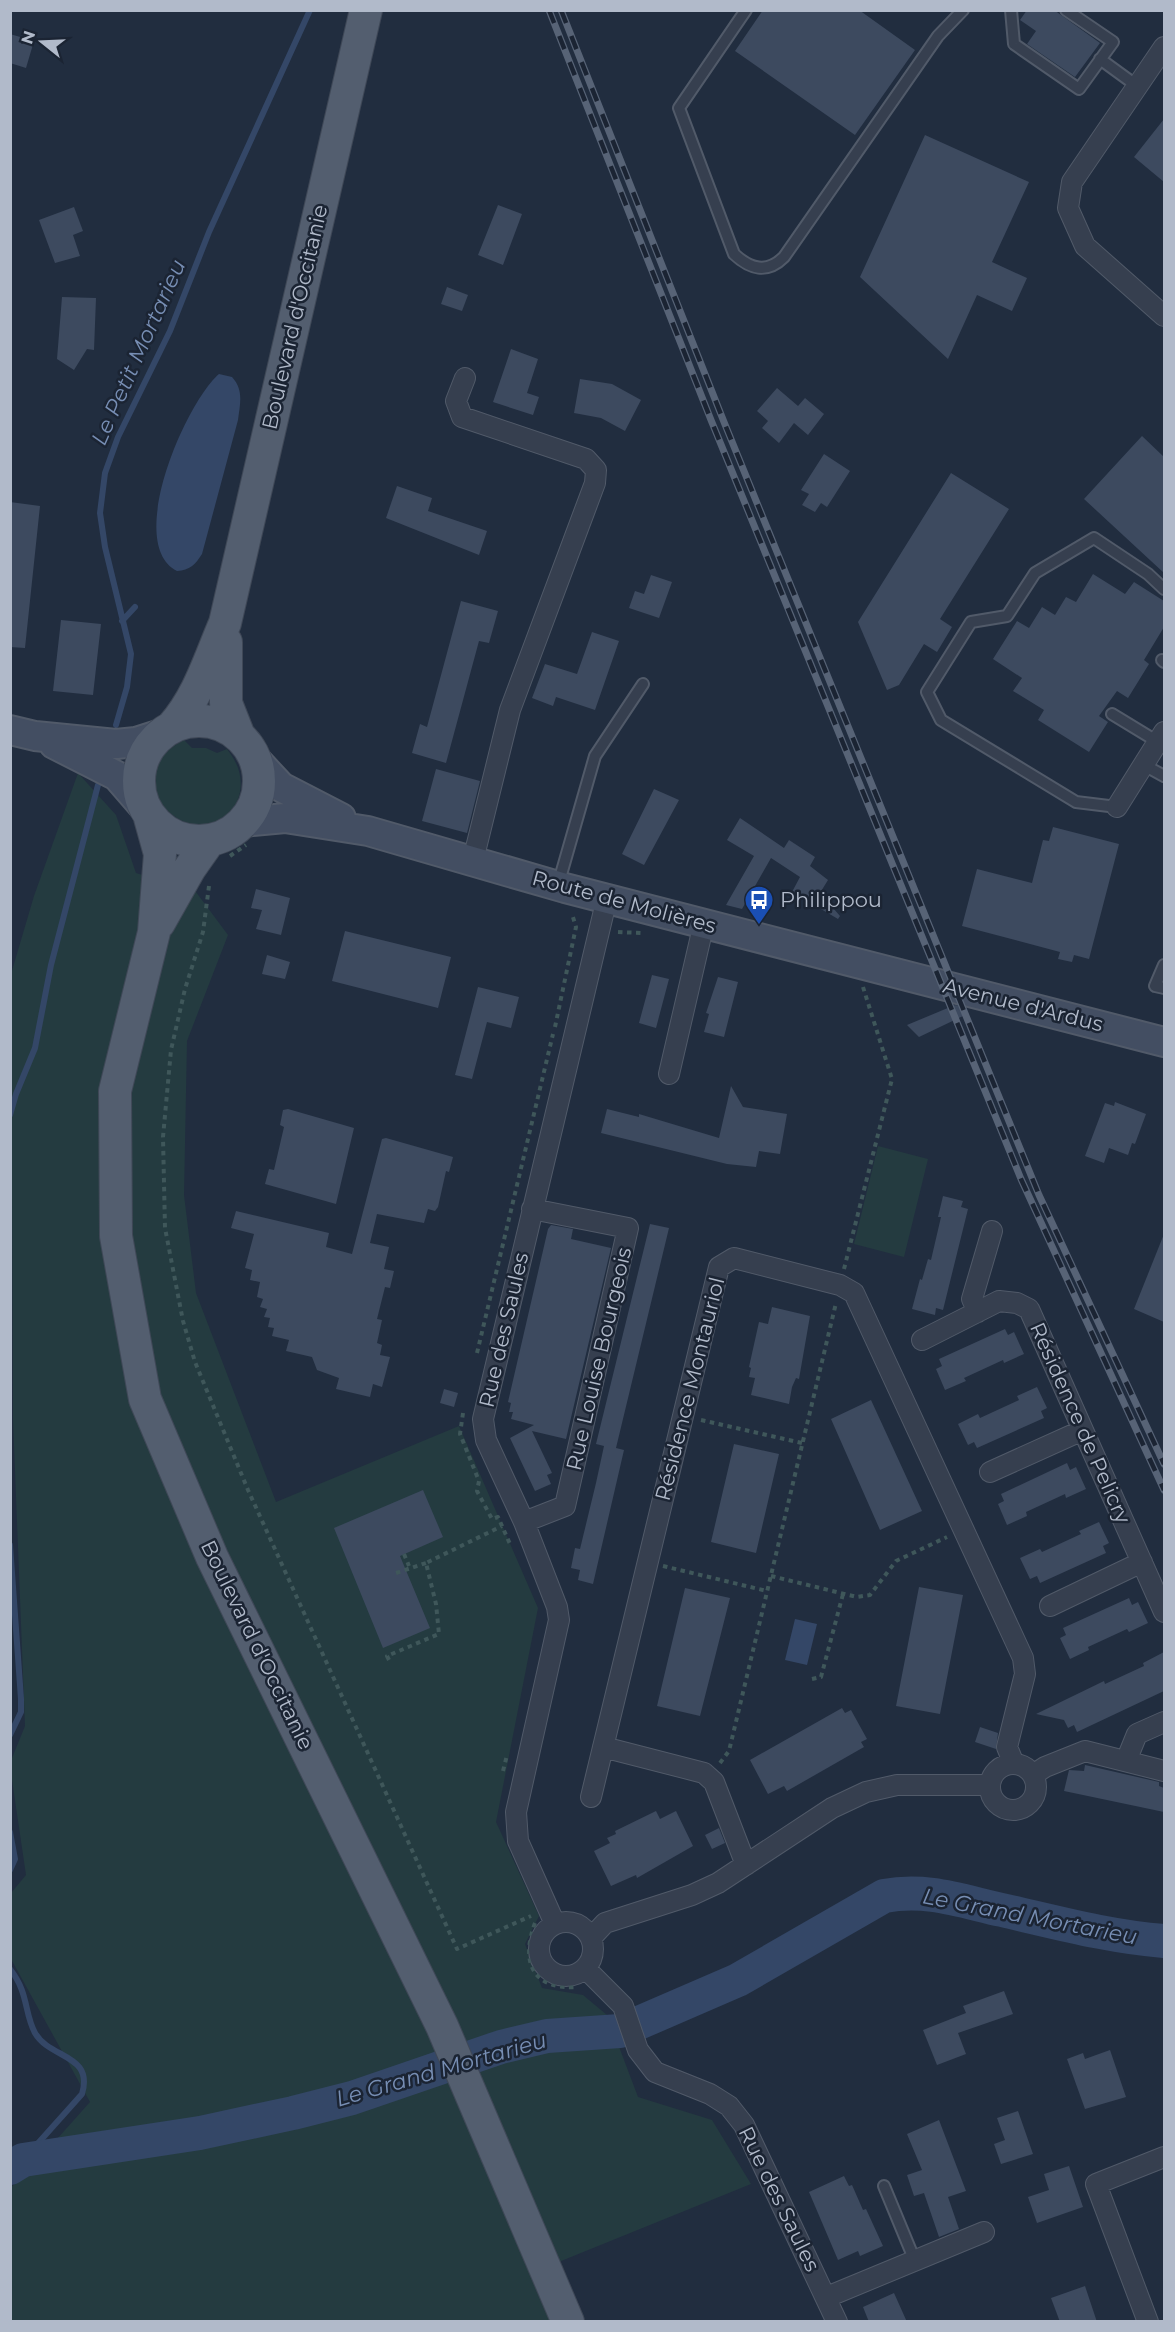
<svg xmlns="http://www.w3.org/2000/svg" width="1175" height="2332" font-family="Montserrat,sans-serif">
  <rect width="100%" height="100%" fill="#212d3f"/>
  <path fill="#243b40" d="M184 740 192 748H206L217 753 227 749C238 763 244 778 239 796 214 872 99 784 184 740Z
    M78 773 116 815 136 873 196 892 228 935 187 1041 184 1195 196 1293 276 1502 459 1426 538 1608 496 1822 539 1916 525 1944 542 1988 583 1995 607 2015 638 2097 712 2120 751 2184 534 2272 553 2321H11V2187L24 2176 90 2102 11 1959V1893L26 1875 11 1773 10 1763 25 1726 13 1420 11 974 34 896Z
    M878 1146 928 1159 904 1257 854 1244Z"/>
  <path fill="#344767" d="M219 374 232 377C244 390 240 404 238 420L202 554C195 565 190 570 177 571 124 544 186 402 219 374Z
    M795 1619 817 1624 807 1665 785 1660Z"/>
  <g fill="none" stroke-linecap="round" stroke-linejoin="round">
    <path stroke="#344767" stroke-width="6" d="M122 621 135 607
      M116 725 127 687 131 654 105 547 100 513 105 473 118 437 170 331 209 232 310 10
      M10 1115 16 1094 35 1048 51 965 98 785
      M10 1545 21 1699V1712L10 1735
      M10 1832 15 1859 10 1870
      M10 1969C29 1993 24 2013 35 2033 50 2059 94 2054 82 2094L23 2160"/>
    <path stroke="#344767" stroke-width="34" d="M10 2168 23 2160 200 2133 293 2113 352 2098 501 2047 547 2036 620 2031 738 1980 884 1896C927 1888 961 1901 1002 1910 1055 1922 1110 1937 1164 1941"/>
  </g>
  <path fill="#3d4a5f" d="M763 10H859L915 50 855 135 735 51Z
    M1027 10H1054L1100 43 1075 77 1027 44 1036 31 1020 20Z
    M10 34 34 41 26 68 10 63Z
    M1164 119V182L1134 157Z
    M925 135 1029 182 992 262 1027 278 1012 311 977 295 948 359 860 277Z
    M498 205 522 214 503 265 478 255Z
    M74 207 83 231 73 235 80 256 55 263 39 220Z
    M447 287 468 295 462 311 441 304Z
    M62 297 96 298 94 350 87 349 74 370 57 359Z
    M511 349 538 359 527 393 539 397 533 415 493 402Z
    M580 379 612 384 641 400 625 431 601 418 574 413Z
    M777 388 798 406 805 398 824 414 808 435 794 423 779 443 762 428 768 421 757 411Z
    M1142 436 1164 457V573L1084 499Z
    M824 454 850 471 827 507 821 503 815 512 802 505 809 494 801 490Z
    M951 473 1009 509 940 619 952 627 937 652 924 644 899 685 887 690 858 622Z
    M397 486 432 498 428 511 487 531 479 555 386 518Z
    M10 502 40 506 25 648 10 647Z
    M1093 574 1125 594 1134 582 1164 601V627L1144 660 1149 664 1128 698 1117 691 1099 716 1108 722 1089 752 1038 720 1044 710 1013 691 1022 678 993 659 1017 621 1029 628 1042 607 1055 615 1066 597 1076 602Z
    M651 575 672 582 659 618 629 608 635 591 644 594Z
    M461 601 498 611 489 643 479 641 446 763 412 753 420 724 427 727Z
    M61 620 101 624 93 695 53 691Z
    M592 632 619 641 595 710 556 697 553 706 532 698 545 664 577 674Z
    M436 769 480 781 467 833 422 821Z
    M654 789 679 800 644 865 622 854Z
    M740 818 784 848 789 840 815 857 810 866 828 880 820 893 840 916 838 919 792 892 800 877 771 858 742 909 726 905 754 856 727 840Z
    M1053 827 1119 844 1089 959 1074 955 1072 962 1058 959 1060 952 962 926 977 869 1032 883 1043 840 1049 841Z
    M256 889 290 898 281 935 256 929 262 910 251 908Z
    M345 931 451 957 438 1008 332 981Z
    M267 955 290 962 285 979 262 974Z
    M652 975 669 979 656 1028 639 1023Z
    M718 977 738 982 724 1037 704 1032 709 1014 706 1013Z
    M478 987 519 997 511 1028 487 1022 472 1079 455 1075Z
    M955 1005 959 1006 963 1016 919 1037 907 1025Z
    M731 1086 743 1107 787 1114 780 1154 759 1151 756 1167 727 1164 601 1133 607 1109 639 1117V1114L719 1138Z
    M1115 1102 1146 1114 1135 1144 1132 1143 1128 1155 1109 1148 1104 1163 1085 1156 1105 1103 1114 1106Z
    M288 1109 354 1128 336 1204 265 1184 269 1169 274 1170 284 1127 280 1125 283 1110Z
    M386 1138 453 1157 449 1172 446 1171 438 1207 435 1211 428 1209 424 1223 377 1214 370 1243 389 1247 384 1269 394 1271 390 1288 385 1287 377 1319 382 1320 377 1343 382 1345 380 1355 390 1357 382 1387 373 1384 370 1397 336 1389 339 1378 317 1370 312 1357 286 1351 289 1340 272 1336 274 1328 268 1327 270 1318 264 1317 267 1309 260 1307 263 1299 257 1297 260 1282 250 1280 252 1270 245 1268 254 1234 231 1228 236 1211 329 1233 326 1247 352 1254 382 1139Z
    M943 1196 963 1201 961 1207 968 1209 943 1310 936 1308 935 1315 912 1309 920 1279 922 1280 928 1259 931 1260 941 1217H938Z
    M650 1224 669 1228 616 1448 624 1450 593 1584 578 1580 580 1570 571 1568 575 1548 580 1549 596 1483 604 1446 596 1444Z
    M551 1225 573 1229 571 1239 611 1248 566 1439 532 1431 552 1473 547 1475 551 1484 535 1491 510 1438 534 1425 511 1419 513 1412H509L511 1403 508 1402 548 1229Z
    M1164 1234V1322L1134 1309Z
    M772 1307 810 1316 799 1379 796 1378 792 1387 789 1404 751 1395 755 1378 749 1377 751 1368 749 1367 759 1322 768 1324Z
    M1005 1329 1008 1335 1014 1332 1024 1354 1004 1363 1003 1360 964 1378 966 1381 945 1390 936 1369 942 1366 939 1359Z
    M1037 1387 1047 1408 1041 1411 1044 1418 977 1448 974 1442 968 1445 958 1424 978 1414 980 1418 1019 1400 1017 1396Z
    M444 1389 458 1393 454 1407 440 1403Z
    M871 1400 922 1511 880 1530 831 1419Z
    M734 1444 779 1454 756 1553 711 1542Z
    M1067 1463 1070 1470 1076 1467 1086 1489 1066 1498 1065 1494 1026 1512 1027 1516 1007 1525 998 1504 1004 1501 1001 1494Z
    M423 1490 443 1537 400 1556 430 1628 383 1648 334 1528Z
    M1099 1522 1109 1543 1103 1546 1106 1553 1040 1583 1037 1576 1030 1579 1020 1558 1040 1549 1042 1552 1081 1534 1079 1531Z
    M919 1587 963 1595 940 1714 896 1706Z
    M685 1588 730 1598 700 1716 657 1706Z
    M1129 1598 1132 1605 1138 1602 1148 1623 1129 1632 1127 1629 1088 1647 1089 1650 1070 1659 1060 1638 1066 1635 1063 1628Z
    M1164 1652V1691L1077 1732 1074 1725 1068 1728 1064 1720 1036 1714 1104 1681 1105 1684 1144 1666 1143 1663Z
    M842 1708 845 1713 851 1710 867 1739 861 1742 864 1747 787 1791 784 1786 768 1794 750 1760Z
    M980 1727 998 1733 996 1749 975 1742Z
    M1085 1765 1159 1782V1786L1164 1788V1812L1064 1791 1069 1770 1084 1771Z
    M656 1811 660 1819 676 1811 693 1846 637 1878 636 1875 611 1886 594 1851 610 1843 607 1838 616 1834 615 1831Z
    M719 1828 725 1843 712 1849 705 1835Z
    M1004 1991 1013 2014 958 2033 966 2054 937 2065 923 2030 966 2013 963 2006Z
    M1110 2050 1126 2097 1085 2109 1067 2059 1083 2053 1085 2059Z
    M1018 2111 1033 2154 1001 2164 994 2144 1005 2140 997 2118Z
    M939 2120 966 2191 948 2197 959 2229 939 2237 924 2193 914 2196 907 2175 922 2170 907 2134Z
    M1069 2166 1083 2207 1037 2223 1028 2197 1049 2190 1044 2174Z
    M844 2176 849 2186 852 2185 863 2210 866 2209 883 2246 860 2256 858 2251 838 2260 809 2192Z
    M1085 2286 1097 2322H1060L1051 2298Z
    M894 2293 907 2322H869L863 2307Z"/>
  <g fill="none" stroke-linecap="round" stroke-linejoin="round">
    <g stroke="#515a69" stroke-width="14">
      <path id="lane" d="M746 10 679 108 734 254C750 269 767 274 784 257L938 36 963 10
        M1011 10 1014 44 1079 89 1113 42 1066 10
        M1100 59 1137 86
        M1162 660 1164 662
        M1112 714 1158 742
        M1144 765 1164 776
        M1117 807 1076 802 941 720 927 692 971 622 1007 616 1035 573 1094 538 1148 574 1164 589
        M558 885 595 756 643 684
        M1164 965 1155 986 1164 988
        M884 2186 915 2261"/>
    </g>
    <g stroke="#515a69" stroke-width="22">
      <path id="street" d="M1164 47 1072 182 1068 208 1085 246 1164 316
        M465 378 456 401 462 417 586 459 596 470 595 483 510 710 473 860
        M1117 807 1164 732
        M669 1074 704 923
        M978 1312 972 1299 992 1231
        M922 1340 999 1301 1017 1303 1029 1309 1164 1612
        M990 1472 1083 1430
        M524 1522 565 1506 628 1228 532 1209
        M1050 1606 1142 1562
        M603 1747 704 1773 714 1782 746 1865
        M1126 1761 1137 1734 1164 1722
        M990 1787a23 23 0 1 1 46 0a23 23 0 1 1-46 0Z
        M1033 1775 1045 1767 1085 1751 1164 1771
        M591 1797 719 1267 734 1258 840 1285 854 1293 1023 1658 1025 1674 1007 1747 1014 1764
        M539 1949a27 27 0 1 1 54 0a27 27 0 1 1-54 0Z
        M555 1924 518 1841 516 1812 559 1620 557 1607 524 1522 486 1440 483 1419 607 898
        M591 1938 605 1923 692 1895 718 1883 832 1808 866 1792 897 1785H990
        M586 1969 623 2006 638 2050 655 2072 710 2094 729 2106 744 2125 837 2322
        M827 2297 984 2232
        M1148 2322 1096 2184 1164 2157"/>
    </g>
    <g stroke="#515a69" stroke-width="32">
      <path id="secondary" d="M10 730 35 736 116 744 136 742 161 734
        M54 744 117 776 143 806
        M255 759 281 787 341 818
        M243 822 285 818 368 831 565 888 1164 1042"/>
    </g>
    <g stroke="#3f4857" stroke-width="34">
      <path id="primary" d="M226 642V703L239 736
        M139 781a60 60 0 1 1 120 0a60 60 0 1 1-120 0Z
        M172 727C199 696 209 660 225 623L366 10
        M150 818 160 854 154 932 115 1091 116 1236 145 1399 212 1557 442 2026 568 2322
        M159 923 190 868 209 841"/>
    </g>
    <path stroke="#3f575a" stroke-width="4" stroke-dasharray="4.5 4.5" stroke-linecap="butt" d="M230 856 246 845
      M209 886 203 932 185 989 171 1050 163 1137 165 1228 183 1321 195 1362 248 1490 457 1949 531 1916
      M618 932 641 933
      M555 1027 576 927 572 914
      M844 1269 892 1079 863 987
      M477 1353 553 1034
      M463 1413 460 1434 479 1481 477 1491 492 1519 498 1517 510 1544
      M701 1420 802 1443
      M404 1554 409 1566
      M663 1566 767 1591
      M396 1573 426 1563
      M771 1576 857 1597 870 1595 896 1561 947 1537
      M389 1660 387 1656 439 1634 436 1604 426 1563 502 1526
      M812 1679 821 1677 843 1594
      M720 1763 729 1751 836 1303
      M503 1771 507 1755
      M535 1923C520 1963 533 1990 578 1987"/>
    <use href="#lane" stroke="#363f4f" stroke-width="10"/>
    <use href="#street" stroke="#363f4f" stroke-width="20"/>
    <use href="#secondary" stroke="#434e62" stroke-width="28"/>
    <use href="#primary" stroke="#535e6f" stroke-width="32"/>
    <g stroke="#576376" stroke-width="7">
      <path id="rail" d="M549 10 711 420 1021 1179 1164 1490
        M561 10 724 422 1039 1195 1164 1464"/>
    </g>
    <use href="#rail" stroke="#1b2433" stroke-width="4.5" stroke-dasharray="14" stroke-linecap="butt"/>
  </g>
  <defs>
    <g id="bus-pin" transform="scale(1.5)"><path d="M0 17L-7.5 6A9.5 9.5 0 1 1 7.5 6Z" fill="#1a4fb4" stroke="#1b2433"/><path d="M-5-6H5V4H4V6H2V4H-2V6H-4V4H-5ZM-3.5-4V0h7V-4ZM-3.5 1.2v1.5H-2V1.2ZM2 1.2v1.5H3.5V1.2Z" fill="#fff"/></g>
  </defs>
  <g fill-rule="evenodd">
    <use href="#bus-pin" x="759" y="900"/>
  </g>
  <g text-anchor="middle" stroke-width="5" stroke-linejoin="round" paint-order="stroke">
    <g font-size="21" fill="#b1baca" stroke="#1b2433">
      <text transform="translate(295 317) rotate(-77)" y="7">Boulevard d'Occitanie</text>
      <text transform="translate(624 902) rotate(15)" y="7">Route de Molières</text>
      <text transform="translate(1023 1005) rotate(14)" y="7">Avenue d'Ardus</text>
      <text transform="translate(504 1330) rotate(-77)" y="7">Rue des Saules</text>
      <text transform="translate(599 1359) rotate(-77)" y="7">Rue Louise Bourgeois</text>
      <text transform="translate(690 1389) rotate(-76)" y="7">Résidence Montauriol</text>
      <text transform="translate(1080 1423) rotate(66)" y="7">Résidence de Pelicry</text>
      <text transform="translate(257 1645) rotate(64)" y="7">Boulevard d'Occitanie</text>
      <text transform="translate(779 2199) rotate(64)" y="7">Rue des Saules</text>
    </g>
    <g font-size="21" fill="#b1baca" stroke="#1b2433" text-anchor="start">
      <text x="780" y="907">Philippou</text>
    </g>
    <g font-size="22" font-style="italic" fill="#778eb4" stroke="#1b2433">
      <text transform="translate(138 352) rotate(-66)" y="8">Le Petit Mortarieu</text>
      <text transform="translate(1030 1916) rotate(11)" y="8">Le Grand Mortarieu</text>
      <text transform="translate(441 2069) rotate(-16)" y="8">Le Grand Mortarieu</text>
    </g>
  </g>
  <rect width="1175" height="2332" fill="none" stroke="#b1baca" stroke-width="24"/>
  <g transform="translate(42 42) rotate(288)" stroke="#1b2433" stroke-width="4.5" paint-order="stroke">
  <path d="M0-4.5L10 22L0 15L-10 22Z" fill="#b1baca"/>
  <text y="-9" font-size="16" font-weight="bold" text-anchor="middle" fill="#b1baca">N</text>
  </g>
</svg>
